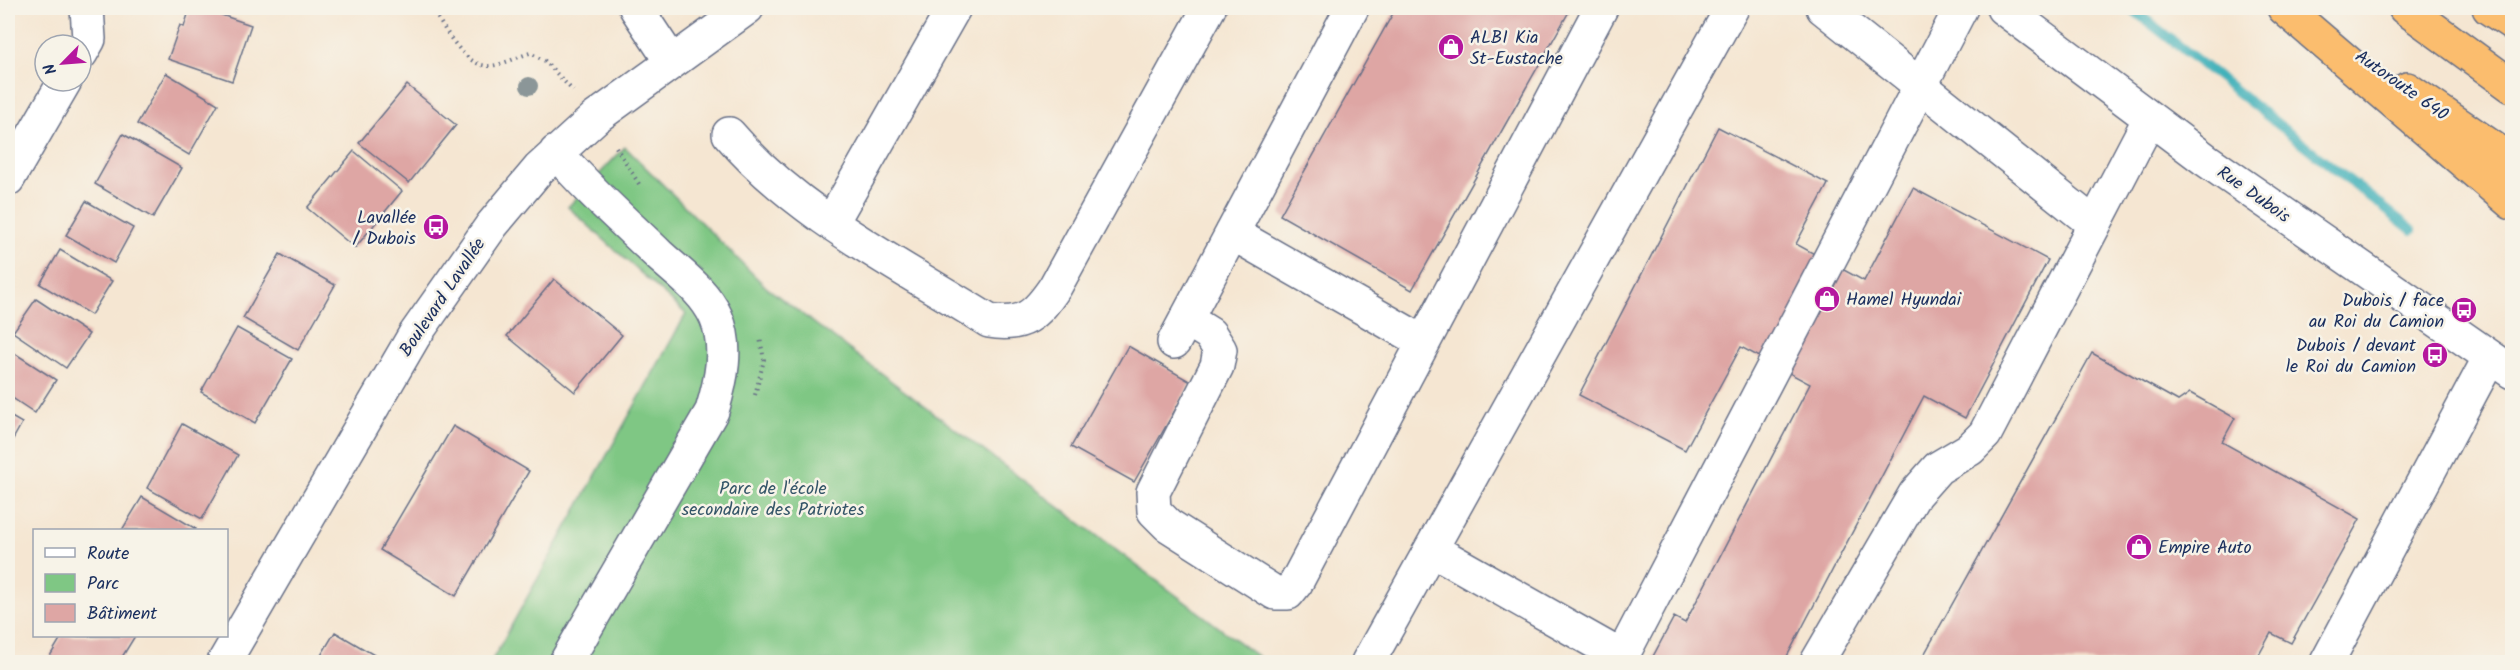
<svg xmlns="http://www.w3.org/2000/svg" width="2520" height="670" font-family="Kalam,sans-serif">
  <rect width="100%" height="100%" fill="#f7f3e8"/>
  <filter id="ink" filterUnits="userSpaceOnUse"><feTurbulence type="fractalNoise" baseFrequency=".0167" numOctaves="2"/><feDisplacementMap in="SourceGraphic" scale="12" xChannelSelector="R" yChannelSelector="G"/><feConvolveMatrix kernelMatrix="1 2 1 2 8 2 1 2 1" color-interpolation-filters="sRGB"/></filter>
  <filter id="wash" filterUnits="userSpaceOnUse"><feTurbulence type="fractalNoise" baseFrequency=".008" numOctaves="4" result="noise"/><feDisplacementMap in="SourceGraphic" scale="24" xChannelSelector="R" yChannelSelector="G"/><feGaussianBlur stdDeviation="1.35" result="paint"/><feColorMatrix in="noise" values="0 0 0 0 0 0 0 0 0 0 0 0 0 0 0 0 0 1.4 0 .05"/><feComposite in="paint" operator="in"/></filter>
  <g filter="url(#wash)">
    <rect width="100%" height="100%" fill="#f5e6d2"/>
    <path fill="#7fc784" stroke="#4d7b71" stroke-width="1.5" d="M625 147 766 287 1265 662H491L686 314 568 207Z"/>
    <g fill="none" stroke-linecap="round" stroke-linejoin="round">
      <path stroke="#41b1ba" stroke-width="10" d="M2131 8 2412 230"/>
    </g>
    <g id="blocks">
      <path fill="#dea6a4" d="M190 8H201L251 25 232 81 168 59 180 25 184 27Z
        M1396 8H1571L1412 290 1280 215Z
        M166 73 218 104 189 155 137 124Z
        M407 85 456 125 409 183 359 143Z
        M1718 127 1828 184 1796 244 1864 281 1913 188 2048 260 1965 418 1924 396 1784 662H1650L1674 617 1685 623 1810 384 1741 347 1685 450 1579 395Z
        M123 134 182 168 153 218 95 184Z
        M354 151 402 191 355 248 307 208Z
        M86 201 133 228 114 263 66 235Z
        M60 250 112 281 91 315 40 284Z
        M280 254 335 285 298 350 243 318Z
        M554 279 622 335 575 392 507 336Z
        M36 299 89 334 66 368 13 332Z
        M237 328 292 359 255 423 201 392Z
        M1128 346 1191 382 1134 482 1071 447Z
        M8 349 56 380 35 413 8 395Z
        M2092 353 2178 401 2190 393 2235 418 2222 442 2360 519 2291 643 2271 633 2255 662H1920Z
        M8 415 22 423 8 448Z
        M182 424 238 455 202 519 147 488Z
        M453 426 529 471 456 596 380 550Z
        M142 497 196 529 195 530H122Z
        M335 632 386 662H317Z
        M62 636H135L119 662H60L50 656Z"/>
    </g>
  </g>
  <g filter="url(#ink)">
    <use href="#blocks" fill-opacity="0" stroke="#676f87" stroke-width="1.5"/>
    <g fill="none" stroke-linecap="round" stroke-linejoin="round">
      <g stroke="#676f87" stroke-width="36">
        <path id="minor" d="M636 8 671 61
          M1823 8 2094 224
          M2003 8 2206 160 2512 372
          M81 53 89 39 87 8
          M729 134C798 215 900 265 989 321 1024 327 1036 315 1055 287L1209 8
          M556 152C588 190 625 222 660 256 680 274 705 292 716 317 729 347 721 381 712 411L566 662
          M8 179 65 81
          M832 222 954 8
          M1232 233 1423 342
          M1186 319 1210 334 1220 350 1217 366 1153 492 1154 511 1168 525 1275 593H1288L1296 583 1601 8
          M1174 342 1352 8
          M1431 549 1622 657
          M224 662 414 336 492 225 539 169 595 118 747 8
          M1368 662 1732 8
          M1619 662 1961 8
          M1817 662 1915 494 1938 468 1970 449 1985 434 2150 118
          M2327 662 2490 357"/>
      </g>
      <g stroke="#676f87" stroke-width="36">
        <path id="highway" d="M2284 8 2512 203
          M2405 8 2512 86
          M2489 8 2512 23
          M2407 89 2512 161"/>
      </g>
      <path stroke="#676f87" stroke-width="4" stroke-dasharray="1.5 4.5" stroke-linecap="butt" d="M431 8C444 26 463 66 489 66 503 65 517 57 530 53L545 61 573 91
        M616 147 639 184
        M755 395 764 360 760 338"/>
      <use href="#minor" stroke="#fff" stroke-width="33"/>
      <use href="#highway" stroke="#fbbd6e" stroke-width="33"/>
    </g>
    <circle fill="#8b9698" cx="529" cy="86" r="9"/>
  </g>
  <defs>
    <g id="shop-disc" transform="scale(1.35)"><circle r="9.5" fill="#b5179e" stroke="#f7f3e8"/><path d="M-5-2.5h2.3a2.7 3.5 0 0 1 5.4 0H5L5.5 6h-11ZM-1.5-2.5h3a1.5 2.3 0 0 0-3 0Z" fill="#fff"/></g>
    <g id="bus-disc" transform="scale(1.35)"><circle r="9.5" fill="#b5179e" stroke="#f7f3e8"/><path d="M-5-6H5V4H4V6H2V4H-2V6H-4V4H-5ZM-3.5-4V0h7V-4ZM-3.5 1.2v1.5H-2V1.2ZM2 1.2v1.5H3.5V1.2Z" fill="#fff"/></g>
  </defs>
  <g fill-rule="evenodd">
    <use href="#shop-disc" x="1451" y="47"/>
    <use href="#bus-disc" x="436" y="227"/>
    <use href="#shop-disc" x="1827" y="299"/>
    <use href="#bus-disc" x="2464" y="310"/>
    <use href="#bus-disc" x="2435" y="355"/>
    <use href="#shop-disc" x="2139" y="547"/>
  </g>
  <g text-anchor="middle" stroke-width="5" stroke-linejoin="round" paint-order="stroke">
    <g font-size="18" fill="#1b2f5e" stroke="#f7f3e8" text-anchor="start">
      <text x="1470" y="43">ALBI Kia<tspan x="1470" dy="21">St-Eustache</tspan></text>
      <text x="416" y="223" text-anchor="end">Lavallée<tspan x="416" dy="21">/ Dubois</tspan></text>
      <text x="1846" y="305">Hamel Hyundai</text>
      <text x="2444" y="306" text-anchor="end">Dubois / face<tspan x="2444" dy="21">au Roi du Camion</tspan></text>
      <text x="2416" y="351" text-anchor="end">Dubois / devant<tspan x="2416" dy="21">le Roi du Camion</tspan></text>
      <text x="2158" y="553">Empire Auto</text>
    </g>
    <g font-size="18" fill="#1b2f5e" stroke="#f7f3e8">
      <text transform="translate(2402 85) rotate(35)" y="6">Autoroute 640</text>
      <text transform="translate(2254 194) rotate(35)" y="6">Rue Dubois</text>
      <text transform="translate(442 297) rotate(-56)" y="6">Boulevard Lavallée</text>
    </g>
    <g font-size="18" fill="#345568" stroke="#f7f3e8">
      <text x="773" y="494">Parc de l'école<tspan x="773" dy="21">secondaire des Patriotes</tspan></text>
    </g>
  </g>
  <rect width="2520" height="670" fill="none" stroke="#f7f3e8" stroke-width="30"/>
  <rect x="33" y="529" width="195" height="108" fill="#f7f3e8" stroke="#9fa5b1" stroke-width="1.5"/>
  <rect x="45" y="548" width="30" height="9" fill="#ffffff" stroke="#9fa5b1" stroke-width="1.5"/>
  <text x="87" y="559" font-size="18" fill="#1b2f5e">Route</text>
  <rect x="45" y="574" width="30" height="18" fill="#7fc784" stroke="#9fa5b1" stroke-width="1.5"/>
  <text x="87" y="589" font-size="18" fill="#1b2f5e">Parc</text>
  <rect x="45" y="604" width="30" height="18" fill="#dea6a4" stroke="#9fa5b1" stroke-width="1.5"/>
  <text x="87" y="619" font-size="18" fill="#1b2f5e">Bâtiment</text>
  <g transform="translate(63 63) rotate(245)"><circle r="28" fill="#f7f3e8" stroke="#9fa5b1" stroke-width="1.5"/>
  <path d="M0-4.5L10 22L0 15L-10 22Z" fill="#b5179e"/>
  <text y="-9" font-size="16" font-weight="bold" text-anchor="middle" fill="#1b2f5e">N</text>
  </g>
</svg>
